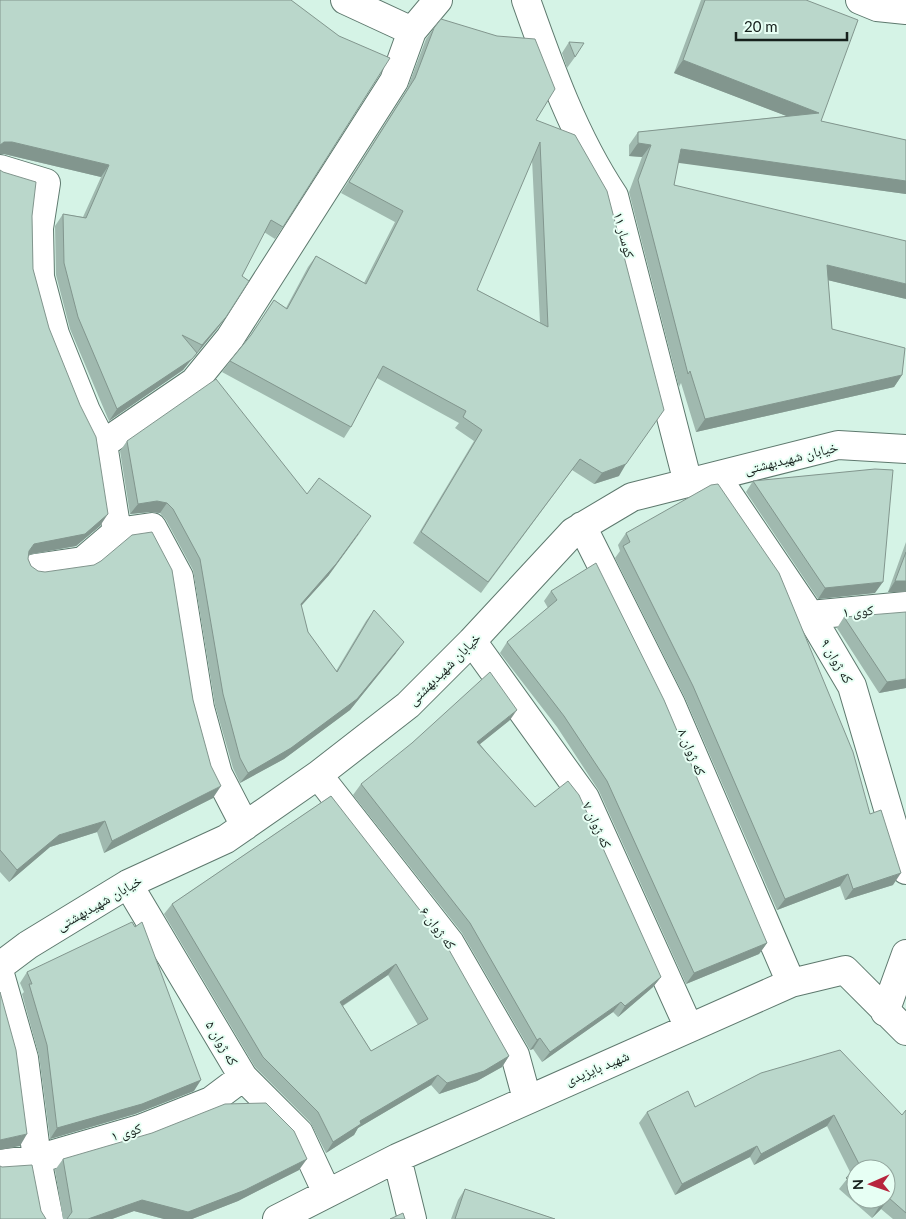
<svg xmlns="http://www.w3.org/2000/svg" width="906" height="1219" font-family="Lato,'Noto Naskh Arabic',sans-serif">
  <rect width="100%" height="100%" fill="#d5f3e6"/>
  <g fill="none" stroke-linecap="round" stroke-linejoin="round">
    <g stroke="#5e796e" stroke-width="30">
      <path id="minor" d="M345 0 412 31
        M526 0C550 68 574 136 614 196L688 483
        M860 0 877 7 906 10
        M0 169 46 183 39 228 40 277 55 334 86 411 103 444 117 532 83 561 35 568
        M103 444 194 382 230 338 394 81 412 31 438 0
        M716 476 810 615 852 686 906 870
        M582 526 671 704 791 983
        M117 532 152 527 179 577 200 708 218 774 245 826
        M810 615 906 606
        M472 641 585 798 689 1028
        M318 775 450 943 515 1055 527 1099
        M128 884 243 1077 299 1133 327 1193
        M0 966 28 945 128 884 226 839 318 775 408 705 472 641 573 532 632 497 838 445 906 449
        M0 974 24 1058 37 1159 49 1219
        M885 1012 906 954
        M397 1158 412 1219
        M0 1164 37 1159 140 1129 211 1101 243 1077
        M277 1219 397 1158 791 983 845 970 906 1031"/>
    </g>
    <use href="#minor" stroke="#fff" stroke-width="28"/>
  </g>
  <path fill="#a0b9af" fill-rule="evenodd" d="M0 0 283 227 275 239 264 232 242 276 217 329 194 357H193L183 370 109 421 70 329 56 275 55 226 63 214 83 217 101 177 4 154H0Z
    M701 0H806L821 121 906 140V194L678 162 674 185 906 299 828 280 832 329 902 375 894 387 696 432 681 383 679 387 629 192 642 157 629 156V145L638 132 787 116 674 73Z
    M434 28 536 120 619 476 594 484 572 470 481 593 413 543 474 441 455 428 459 423 377 378 351 427 344 438 222 372 230 361 248 339 274 300 286 308 308 267 316 256 364 283 395 222 341 193 407 89 426 39ZM532 159 540 323 477 290Z
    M569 42 575 57 567 68 562 53Z
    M0 170 32 216 33 269 100 526 76 546 28 555V559L31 566 193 700 213 798 104 853 97 832 50 847 9 882 0 872Z
    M127 441 329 575 301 606 308 632 336 671 366 621 374 610 396 653 350 710 284 759 240 783 233 768 215 705 193 570 166 520 160 513 150 512 130 514 120 451Z
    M753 481 875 593 818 599 746 492Z
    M626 533 870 814 893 885 845 900 840 886 777 910 685 698 615 558 620 551 618 545Z
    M906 542V592H888Z
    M551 591 767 943 759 954 686 984 599 791 557 727 500 653 507 642 548 608 544 601Z
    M844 617 906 688 879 693 837 628Z
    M510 720 480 744 661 977 653 987 618 1017 613 1012 542 1062 533 1049 530 1050 462 933 353 795 361 784Z
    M331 796 509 1056 502 1067 477 1081 439 1094 431 1085 358 1128 354 1135 326 1153 310 1122 255 1067 164 914 172 904ZM388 975 418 1025 371 1051 343 1006Z
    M27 972 194 1091 135 1114 50 1139 39 1056 22 994 24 992 20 983Z
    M695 1107 902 1115 906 1110V1219H893L881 1209 872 1218 839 1189 851 1174 827 1126 754 1165 750 1157 675 1195 639 1123 647 1112ZM856 1169 886 1199H856Z
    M63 1159 299 1170 238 1201 192 1219H164L134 1211 112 1219H63L55 1170Z
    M465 1189 555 1219H451L458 1200Z"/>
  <path fill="#82968e" d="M683 60 819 113 810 125 674 73Z
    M4 142H12L109 165 101 177 4 154H0V145Z
    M638 143 651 145 642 157 629 156Z
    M681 149 906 181V194L672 162Z
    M827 265 906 284V299L819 278Z
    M226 317 217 329 194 357 202 345Z
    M197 353 183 370 109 421 117 409Z
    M902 375 894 387 696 432 705 419Z
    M626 464 619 476 594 484 602 473Z
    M157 501 167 503 160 513 150 512 130 514 138 504Z
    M108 514 100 526 76 546 26 555 34 544Z
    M364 527 329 575 293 615 301 604Z
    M895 581H906V592H888Z
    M883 582 875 593 818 599 825 588Z
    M404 642 396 653 350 710 284 759 240 783 248 773Z
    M906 679V688L879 693 887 682Z
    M517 710 510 720 470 752 477 742Z
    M221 786 213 798 104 853 112 841Z
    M105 821 97 832 50 847 9 882 17 870 59 835Z
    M901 873 893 885 845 900 853 889Z
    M848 874 840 886 777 910 785 899Z
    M767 943 759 954 686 984 694 973Z
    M396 964 388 975 333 1012 340 1002Z
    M661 977 653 987 618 1017 625 1006Z
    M621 1002 613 1012 542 1062 550 1052Z
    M540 1038 533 1049 530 1050 537 1040Z
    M509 1056 502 1067 477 1081 439 1094 447 1083Z
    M438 1075 431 1085 358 1128 354 1135 326 1153 333 1142 360 1121Z
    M201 1080 194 1091 135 1114 50 1139 57 1128Z
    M834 1115 827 1126 754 1165 761 1154Z
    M27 1134 20 1146 0 1150V1140Z
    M757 1146 750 1157 675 1195 682 1184Z
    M307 1159 299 1170 238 1201 192 1219H164L134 1211 112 1219H88L142 1200Z
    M889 1198 881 1209 872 1218 879 1207Z"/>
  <path fill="#bad7cb" stroke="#82968e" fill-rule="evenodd" d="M0 0H291L339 36 390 58 283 227 271 220 242 276 249 281 226 317 202 345 182 335 197 353 192 359 117 409 78 317 64 263 63 214 86 218 109 165 12 142H4L0 145Z
    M705 0H806L858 20 821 121 906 140V181L681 149 674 185 906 241V284L827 265 832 329 905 348 902 375 705 419 690 371 688 374 638 180 651 145 638 143V132L819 113 683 60Z
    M441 19 497 36 535 39 555 89 536 120 575 135 607 191 664 410 626 464 602 473 580 459 488 582 421 532 482 430 463 417 466 411 383 366 351 427 230 361 251 335 274 300 287 309 316 256 366 284 403 211 349 182 415 78 434 28ZM540 142 548 327 477 290Z
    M569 42 584 43 575 57Z
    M0 170 3 172 36 182 32 216 33 269 49 328 80 405 96 437 108 514 85 534 34 544 29 551 28 559 31 566 38 571 45 572 94 565 101 561 132 535 152 532 172 570 193 700 211 766 221 786 112 841 105 821 59 835 17 870 0 850Z
    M216 379 307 494 319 478 371 516 336 564 301 604 308 632 337 672 374 610 404 642 357 699 291 748 248 773 240 758 223 694 200 559 173 509 167 503 157 501 138 504 127 441Z
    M875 469 893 470 883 582 825 588 753 481Z
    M718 484 779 573 853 752 870 814 881 810 901 873 853 889 848 874 785 899 693 686 623 546 630 542 626 533 711 485Z
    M906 552V581H895Z
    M596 563 664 700 767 943 694 973 607 781 564 716 507 642 557 600 551 591Z
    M906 612V679L887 682 844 617Z
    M490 672 517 710 477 742 535 807 568 781 579 795 661 977 625 1006 621 1002 550 1052 540 1038 537 1040 470 923 361 784 412 743Z
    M331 796 444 941 509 1056 484 1071 447 1083 438 1075 360 1121 361 1124 333 1142 318 1112 263 1057 172 904ZM396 964 428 1019 371 1051 340 1002Z
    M132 922 135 927 142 922 201 1080 142 1104 57 1128 47 1045 29 984H32L27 972Z
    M0 992 16 1050 27 1134 0 1140Z
    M840 1050 902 1115 906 1110V1213L889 1198 879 1207 870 1199H886V1169H856V1187L846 1178 859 1164 834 1115 761 1154 757 1146 682 1184 647 1112 688 1091 695 1107 761 1073Z
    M266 1103 294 1131 307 1159 245 1190 188 1212 142 1200 88 1219H67L72 1212 63 1159 152 1133 225 1104Z
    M32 1165 41 1211 46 1219H0V1166L2 1167Z
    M465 1189 555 1219H455Z
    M403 1213 405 1219H390Z"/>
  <g text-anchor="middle" stroke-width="4" stroke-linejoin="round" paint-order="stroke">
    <g font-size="14" fill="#16201c" stroke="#e7fff4">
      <text transform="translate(624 235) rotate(75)" y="5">کوسار ۱۱</text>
      <text transform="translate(791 458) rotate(-14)" y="5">خیابان شهیدبهشتی</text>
      <text transform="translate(858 611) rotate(-5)" y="5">کوی ۱</text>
      <text transform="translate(837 661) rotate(59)" y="5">که ژوان ۹</text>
      <text transform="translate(444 669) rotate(-45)" y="5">خیابان شهیدبهشتی</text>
      <text transform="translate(692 752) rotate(67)" y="5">که ژوان ۸</text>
      <text transform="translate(597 825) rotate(65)" y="5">که ژوان ۷</text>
      <text transform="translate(99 903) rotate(-30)" y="5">خیابان شهیدبهشتی</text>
      <text transform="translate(438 928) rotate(53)" y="5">که ژوان ۶</text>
      <text transform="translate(222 1043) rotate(59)" y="5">که ژوان ۵</text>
      <text transform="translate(597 1068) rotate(-23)" y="5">شهید بایزیدی</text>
      <text transform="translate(126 1132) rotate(-17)" y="5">کوی ۱</text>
    </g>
  </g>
  <g transform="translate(871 1184) rotate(268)"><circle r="24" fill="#e7fff4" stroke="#93a69e"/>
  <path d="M0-4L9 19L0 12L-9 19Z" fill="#b7253d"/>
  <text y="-8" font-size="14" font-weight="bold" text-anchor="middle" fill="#16201c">N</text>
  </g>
  <path d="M736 32v8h111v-8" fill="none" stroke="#16201c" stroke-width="2.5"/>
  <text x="744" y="32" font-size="15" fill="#16201c" stroke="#e7fff4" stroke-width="4" paint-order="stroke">20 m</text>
</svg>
